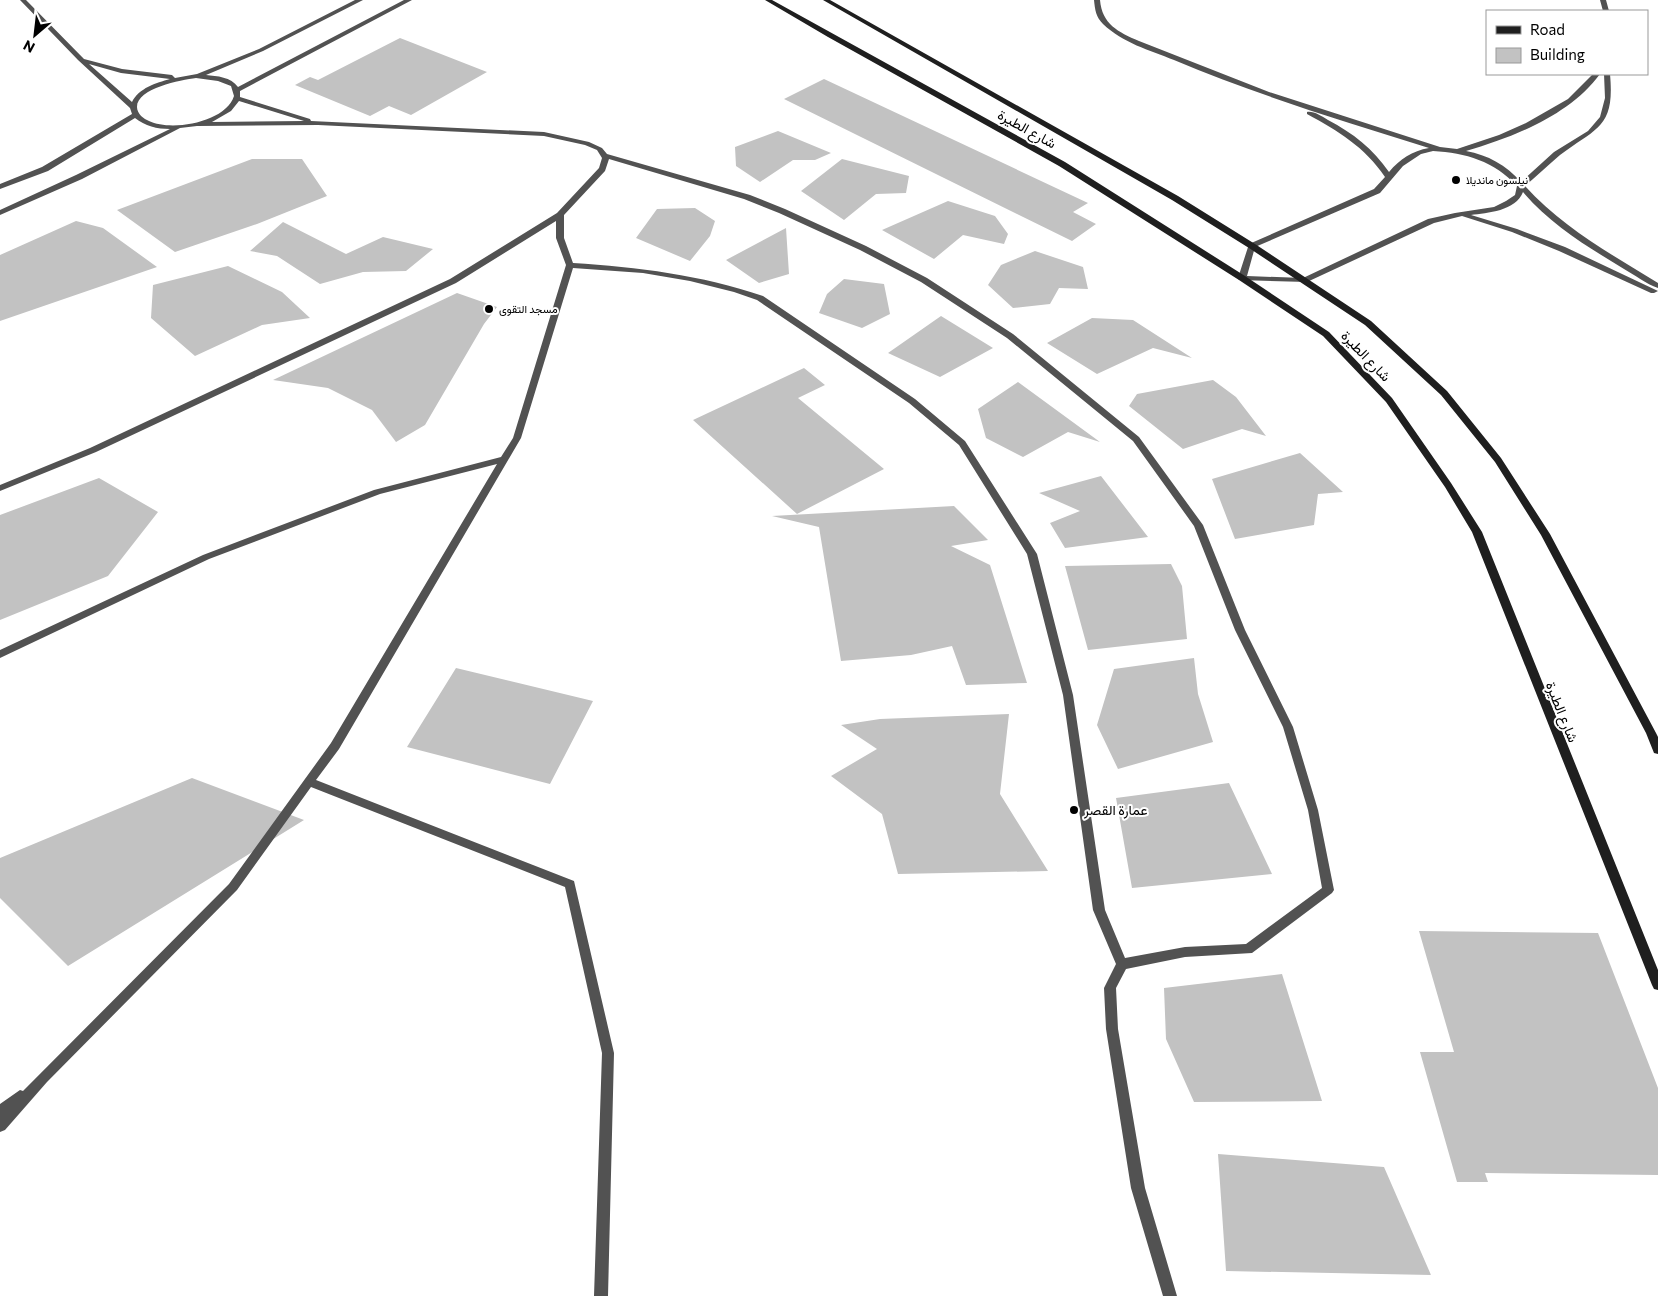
<svg xmlns="http://www.w3.org/2000/svg" width="1658" height="1296" font-family="Commissioner,Vazirmatn,sans-serif">
  <rect width="100%" height="100%" fill="#fff"/>
  <path fill="#c2c2c2" d="M400 38 487 72 411 115 389 106 370 116 295 85 310 77 318 80Z
    M824 79 1088 203 1073 212 1096 224 1072 241 784 99Z
    M778 131 831 153 815 160H793L760 182 736 166 735 147Z
    M252 159H302L327 196 257 224 175 252 117 210Z
    M842 159 909 176 906 193 876 194 844 220 801 191Z
    M948 201 995 216 1008 234 1004 244 963 235 934 259 882 230Z
    M695 208 715 221 710 236 690 261 636 238 657 209Z
    M76 221 103 228 157 267 0 321V255Z
    M283 222 346 254 383 237 433 249 406 271 363 272 320 284 277 256 250 251Z
    M786 228 789 274 759 283 726 260Z
    M1035 251 1083 267 1088 289 1059 288 1050 304 1013 308 988 285 1001 265Z
    M228 266 282 292 310 318 262 325 195 356 151 318 153 285Z
    M844 279 884 284 890 314 862 328 819 313 827 294Z
    M457 293 497 307 484 324 425 425 396 442 372 410 328 388 273 380Z
    M941 316 993 348 940 377 888 353Z
    M1092 318 1133 320 1192 358 1153 348 1097 374 1047 343Z
    M804 368 825 385 798 398 884 469 797 514 693 420Z
    M1213 380 1236 397 1266 436 1242 429 1183 449 1129 406 1137 394Z
    M1018 382 1100 442 1068 432 1023 457 986 438 978 409Z
    M1300 453 1343 492 1318 494 1314 525 1235 539 1212 479Z
    M1101 476 1148 537 1065 548 1050 523 1080 511 1039 493Z
    M99 478 158 512 108 576 0 620V515Z
    M954 506 988 540 951 546 990 565 1027 683 966 685 952 646 911 655 841 661 819 527 772 516Z
    M1171 564 1182 586 1187 639 1088 650 1065 566Z
    M1194 658 1198 694 1213 742 1118 769 1097 725 1114 669Z
    M456 668 593 701 550 784 407 747Z
    M1009 714 1000 794 1048 871 898 874 882 814 831 776 877 749 841 725 880 719Z
    M192 778 304 820 68 966 0 898V858Z
    M1229 783 1272 874 1132 888 1116 798Z
    M1419 931 1598 933 1658 1088V1175L1485 1173 1488 1182H1457L1420 1052H1454Z
    M1282 974 1322 1101 1194 1102 1166 1039 1164 988Z
    M1218 1154 1384 1167 1431 1275 1226 1271Z"/>
  <g fill="none" stroke-linecap="round" stroke-linejoin="round">
    <path fill="#525252" fill-rule="evenodd" d="M20 0H26L84 59 122 69 172 75 175 78 197 74 259 49 355 0H363L263 51 206 75C217 76 231 77 238 87L404 0H412L240 91V97L310 119 311 121 544 132 589 142 602 148 607 154 750 195 785 209 866 246 927 278 1013 334 1139 437 1203 525 1245 630 1293 727 1318 810 1334 890 1332 893 1252 953 1185 957 1126 969 1116 988 1118 1029 1145 1188 1177 1296H1163L1131 1188 1106 1029 1104 988 1116 964 1093 910 1063 695 1027 554 959 445 909 403 757 300 734 292 690 281 643 273 573 268 521 438 339 749 316 780 574 881 614 1053 608 1296H594L602 1053 565 887 311 787 237 890 47 1082 5 1130 0 1132V1104L20 1090 23 1091 229 884 331 743 497 464 380 494 209 559 0 658V650L203 555 374 490 501 457 513 438 566 265 556 238V221L456 283 96 452 0 491V485L90 448 450 279 557 213 599 168 602 158 597 150 585 145 544 136 318 125 197 126 180 128 82 179 0 215V210L76 175 170 129C157 129 145 126 135 118L48 171 0 189V184L42 167 132 114 130 108 78 60ZM89 64 121 73 170 79C156 83 139 88 132 102ZM196 78 218 81 231 86 234 96C226 122 172 132 149 121 144 119 137 114 137 107 137 88 181 80 196 78ZM239 101 304 121 212 122 231 111ZM609 159 744 199 779 213 860 250 921 282 1007 338 1133 441 1194 526 1235 630 1283 727 1308 810 1322 888 1246 944 1185 947 1125 958 1105 910 1073 695 1037 554 965 441 915 399 763 296C701 275 638 267 573 263L564 238V215L605 171Z
      M1094 0H1100C1102 24 1118 32 1139 41L1269 92 1440 147 1457 149 1499 135 1526 123 1568 99 1593 74H1600C1570 115 1514 137 1466 151 1488 155 1506 165 1521 182L1554 152 1588 131 1600 117 1605 98 1604 74H1610C1615 128 1597 127 1560 155 1548 165 1537 176 1525 186 1563 228 1611 254 1658 283V288C1646 284 1635 275 1624 269 1588 247 1551 225 1523 192 1516 211 1487 213 1471 215L1517 229 1565 247 1658 291 1654 293H1651L1559 251 1512 232 1462 216 1434 223 1307 282 1239 280 1238 278 1249 244 1374 189 1385 177C1365 147 1338 131 1307 114V112C1314 111 1321 116 1328 120 1353 133 1373 149 1389 172 1400 159 1412 151 1429 148 1343 121 1257 95 1174 60 1149 50 1123 43 1103 24 1096 17 1095 10 1094 0ZM1433 151C1466 153 1494 161 1517 186L1515 195 1506 201 1494 207 1455 213 1428 219 1303 278 1247 276 1255 247 1380 193 1403 166 1421 154Z
      M1600 0H1606L1609 11H1603Z"/>
    <path fill="#1f1f1f" fill-rule="evenodd" d="M765 0H772L1065 162 1245 276 1329 332 1392 398 1451 483 1482 532 1658 970V990L1654 989 1652 985 1472 532 1445 487 1386 402 1323 336 1239 280 1059 166 828 37Z
      M823 0H830L1178 196 1255 244 1371 321 1447 391 1501 458 1550 534 1656 733 1658 737V754L1654 753 1646 733 1541 535 1495 462 1441 395 1365 325 1249 248 1172 200Z"/>
  </g>
  <g fill="#000" stroke="#fff" stroke-width="2">
    <circle cx="1456" cy="180" r="5"/>
    <circle cx="489" cy="309" r="5"/>
    <circle cx="1074" cy="810" r="5"/>
  </g>
  <g text-anchor="middle" stroke-width="4" stroke-linejoin="round" paint-order="stroke">
    <g font-size="11" fill="#000" stroke="#fff" text-anchor="start">
      <text x="1466" y="184">نيلسون مانديلا</text>
      <text x="499" y="313">مسجد التقوى</text>
    </g>
    <g font-size="14" fill="#000" stroke="#fff">
      <text transform="translate(1027 129) rotate(29)" y="5">شارع الطيرة</text>
      <text transform="translate(1366 356) rotate(46)" y="5">شارع الطيرة</text>
      <text transform="translate(1562 712) rotate(68)" y="5">شارع الطيرة</text>
    </g>
    <g font-size="14" fill="#000" stroke="#fff" text-anchor="start">
      <text x="1084" y="815">عمارة القصر</text>
    </g>
  </g>
  <rect x="1486" y="10" width="162" height="65" fill="#ffffff" stroke="#999999"/>
  <rect x="1496" y="26" width="25" height="8" fill="#1f1f1f" stroke="#999999"/>
  <text x="1530" y="35" font-size="15" fill="#000000">Road</text>
  <rect x="1496" y="48" width="25" height="15" fill="#c2c2c2" stroke="#999999"/>
  <text x="1530" y="60" font-size="15" fill="#000000">Building</text>
  <g transform="translate(35 35) rotate(208)" stroke="#ffffff" stroke-width="4" paint-order="stroke">
  <path d="M0-4L9 19L0 12L-9 19Z" fill="#000000"/>
  <text y="-8" font-size="14" font-weight="bold" text-anchor="middle" fill="#000000">N</text>
  </g>
</svg>
